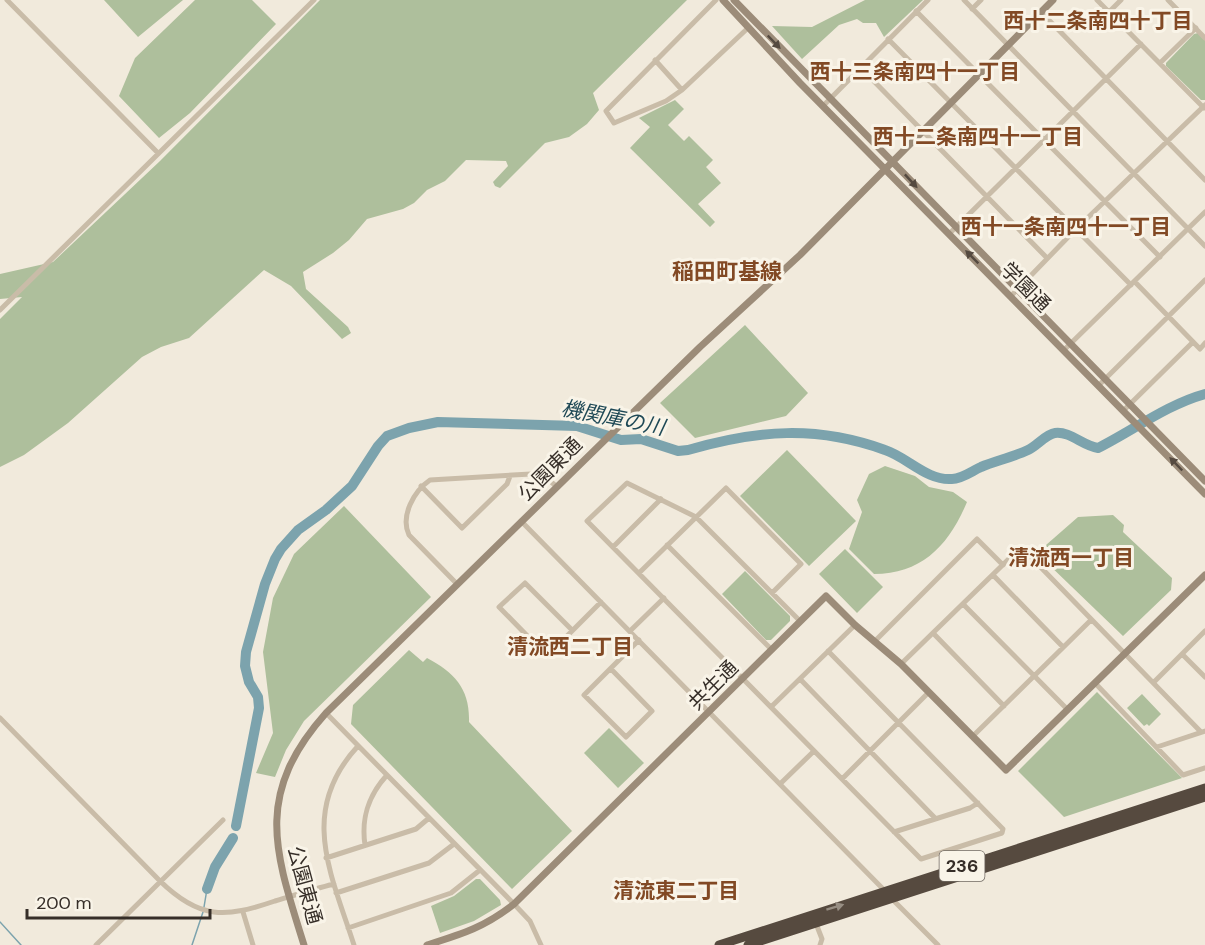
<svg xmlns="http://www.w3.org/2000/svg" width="1205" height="945" font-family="'DM Sans','Noto Sans JP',sans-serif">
  <rect width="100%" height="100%" fill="#f1eadc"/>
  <path fill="#aebf9c" d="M104 0H183L138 37Z
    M195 0H252L276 24 190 113 159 138 119 96 135 58Z
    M320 0H687L593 93 599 110 587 124 569 137 545 143 500 188 495 186 493 182 508 166 506 161 466 160 445 181 427 190 414 203 403 209 367 219 349 240 333 253 303 272 306 289 348 327 351 333 342 339 291 286 264 270 189 338 161 347 142 357 68 423 24 455 0 467V319L22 297 0 299V274L53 262 160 161Z
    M865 0H923L884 37 876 23H863L857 19 839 25 802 59 772 26 812 27Z
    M1198 33 1205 40V100H1201L1166 66V63L1194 34Z
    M675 100 684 109 668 125 684 141 689 136 713 160 706 167 721 183 698 204 715 222 710 227 630 148 650 127 639 118Z
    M745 325 808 393 786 416 695 438 660 403Z
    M787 450 856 521 809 566 740 496Z
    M885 466 915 476 929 487 953 492 967 502C949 545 922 574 874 574L849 549 862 512 857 500 869 474Z
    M344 506 431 597 304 721 286 750 275 777 256 773 273 733 263 652 273 598 294 554Z
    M1113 515 1124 525 1123 532 1172 578 1171 590 1123 636 1045 561 1046 545 1078 517Z
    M845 549 883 587 857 613 819 574Z
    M745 571 790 616V621L771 640H766L722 594Z
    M409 650 423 662 427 658C455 673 470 689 469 722L572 831 512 889 351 724 353 705Z
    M1097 692 1182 778 1064 817 1018 771Z
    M1142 694 1161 714 1149 726 1147 724 1144 726 1127 708Z
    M609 728 644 763 618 788 584 753Z
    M476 879H480L500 900 501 905 474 921 440 933 431 906 454 896Z"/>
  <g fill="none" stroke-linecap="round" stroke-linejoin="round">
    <path stroke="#7ca3ad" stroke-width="1.5" d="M204 907 207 889
      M0 922 21 945
      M192 945 203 912"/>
    <path stroke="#7ca3ad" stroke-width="10" d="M236 826 259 708 258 697 249 682 245 666 246 652 265 584 275 559 281 549 298 530 326 510 352 486 378 446 387 436 409 428 438 422 577 426 621 440 641 439 678 451 688 450C758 430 816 425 885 450 907 457 927 481 952 479 962 479 972 471 981 467 996 461 1013 457 1028 450 1037 446 1046 434 1055 433 1070 431 1083 446 1098 448 1132 431 1168 404 1205 394
      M207 889 215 867 233 838"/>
    <path stroke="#c9bca8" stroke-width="5" d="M7 0 158 153
      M716 0 606 111 614 123 666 101 682 90 749 27
      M964 0 1205 246
      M1097 0 1204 108
      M1168 0 1205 38
      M972 9 981 0
      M916 11 1160 257
      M1041 12 1205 180
      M1109 12 1121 0
      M888 39 1131 285
      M655 60 682 90
      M1160 63 1196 28
      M860 67 1047 258
      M823 106 928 0
      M949 234 1141 44
      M1135 282 1200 349 1205 343
      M1011 296 1076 229 1205 105
      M0 310 314 0
      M1064 350 1205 212
      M1099 385 1205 280
      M1124 410 1193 342
      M421 486 462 528 507 484 510 476
      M521 521 886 892
      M667 545 772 650
      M613 547 661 499
      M639 573 726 488 801 564 772 593
      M993 575 1063 647
      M457 584 409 535C400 516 414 491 430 480L531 474C542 475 548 479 556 486
      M963 604 1068 710
      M800 621 696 517 627 483 587 521 921 859 1002 833 1003 829 828 651
      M572 630 525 583 499 607 547 656 601 602
      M630 631 664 598
      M933 633 1004 706
      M874 642 977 539 1003 565
      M1182 654 1205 677
      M901 664 1021 547 1201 732
      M611 669 652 711 626 737 584 695 639 640
      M800 679 935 818
      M1154 682 1205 631
      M1095 683 1183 775 1205 768
      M771 707 855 625
      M326 713 514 904 530 921 541 945
      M0 718 160 881C200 920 225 918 275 901 295 895 314 889 334 884
      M973 736 1091 620
      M1157 747 1205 731
      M842 779 929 692
      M780 784 814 751
      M894 832 970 808 978 803
      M365 845C361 818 368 796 387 775
      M326 858 416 829 429 818
      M336 893 429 863 454 844
      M892 899 938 945
      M243 912 253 945
      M815 921 822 939 820 945
      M348 928 451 893 480 870
      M96 945 223 820
      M354 945C331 873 298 811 358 746"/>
    <path stroke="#9c8c79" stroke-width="7" d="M723 0 800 83 1205 494
      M734 0 1205 481
      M304 945C275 852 253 795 326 713L700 347 800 255 1053 0
      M427 945C462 934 485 927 514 904L826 596 855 625 901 664 1006 770 1205 575"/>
    <path stroke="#564a3f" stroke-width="9" d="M719 945 1205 788
      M748 945 1205 797"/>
  </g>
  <defs><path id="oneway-solid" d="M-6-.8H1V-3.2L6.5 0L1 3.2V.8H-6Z" transform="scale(1.5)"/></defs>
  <g fill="#554a40">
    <use href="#oneway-solid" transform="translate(774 42) rotate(46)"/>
    <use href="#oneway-solid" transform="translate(911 181) rotate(47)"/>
    <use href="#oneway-solid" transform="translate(972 257) rotate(-135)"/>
    <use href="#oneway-solid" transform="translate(1176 464) rotate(-134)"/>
  </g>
  <use fill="#978e83" href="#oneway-solid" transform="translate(835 907) rotate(-17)"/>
  <g text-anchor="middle" stroke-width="6" stroke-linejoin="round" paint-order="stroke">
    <rect fill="#f9f4e8" stroke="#706962" stroke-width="1.5" x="939.5" y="851" width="45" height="30" rx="4.5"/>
    <g font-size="18" font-weight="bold" fill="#362e28">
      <text x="962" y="872">236</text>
    </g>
    <g font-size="20" fill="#362e28" stroke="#f9f4e8">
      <text transform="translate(1026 287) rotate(45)" y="7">学園通</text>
      <text transform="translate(550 469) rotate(-45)" y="7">公園東通</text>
      <text transform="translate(713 685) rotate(-45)" y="7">共生通</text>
      <text transform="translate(305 885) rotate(75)" y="7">公園東通</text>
    </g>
    <g font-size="21" font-weight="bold" fill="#824924" stroke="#f9f4e8">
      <text x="1098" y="28">西十二条南四十丁目</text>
      <text x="915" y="79">西十三条南四十一丁目</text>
      <text x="978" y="144">西十二条南四十一丁目</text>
      <text x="1066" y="234">西十一条南四十一丁目</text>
      <text x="1071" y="565">清流西一丁目</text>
      <text x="570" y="654">清流西二丁目</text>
      <text x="676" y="898">清流東二丁目</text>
    </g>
    <g font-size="21" font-style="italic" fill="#1f4956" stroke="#f9f4e8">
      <text transform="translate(613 418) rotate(11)" y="7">機関庫の川</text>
    </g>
    <g font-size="22" font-weight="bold" fill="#824924" stroke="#f9f4e8">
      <text x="727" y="279">稲田町基線</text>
    </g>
  </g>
  <path d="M27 909v9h183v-9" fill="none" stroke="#362e28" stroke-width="3"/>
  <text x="36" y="909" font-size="18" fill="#362e28" stroke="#f9f4e8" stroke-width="4.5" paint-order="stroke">200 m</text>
</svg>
